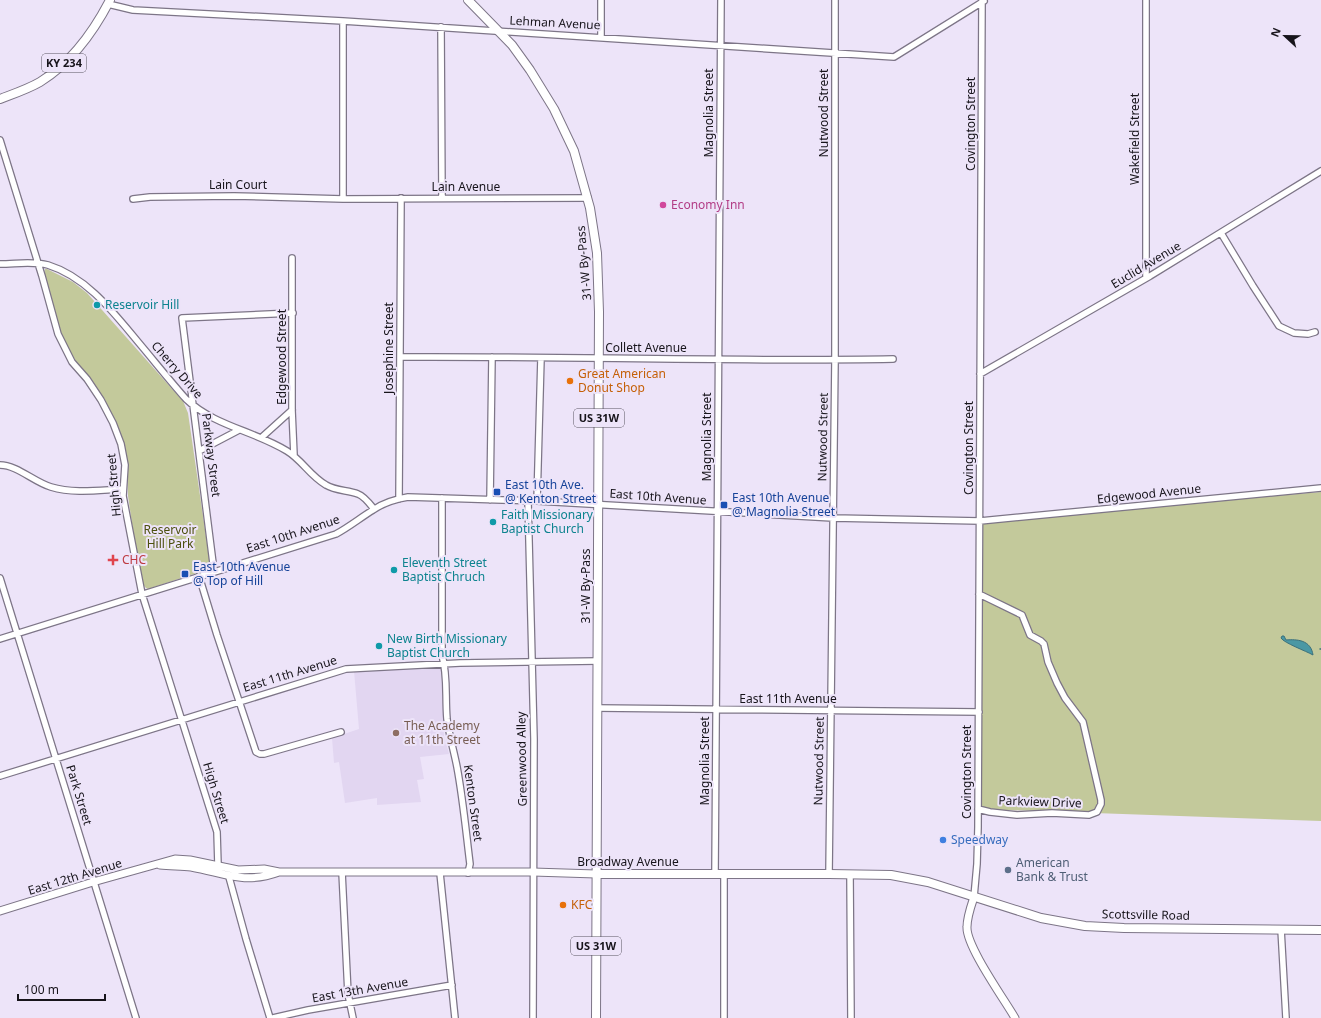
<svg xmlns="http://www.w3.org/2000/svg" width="1321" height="1018" font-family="'Noto Sans',sans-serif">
  <rect width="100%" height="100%" fill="#ede4f9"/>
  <path fill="#e2d6f1" d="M441 667 444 736 449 754 420 757 424 779 417 780 421 802 377 805V798L345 803 339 762 334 763 332 738 359 729 354 671Z"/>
  <path fill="#c3c99b" d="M45 269H47L73 282 87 293 173 390 183 401 188 413 210 564 209 569 148 589 146 588 144 586 139 570 134 537 128 496 126 453 117 425 104 398 77 363 64 341 58 325 44 273Z
    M1321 492V821L978 809 980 521Z"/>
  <path fill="#4b98a4" stroke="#3b707b" d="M1282 636H1284L1286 640C1297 639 1311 640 1313 655 1306 651 1284 643 1281 638Z"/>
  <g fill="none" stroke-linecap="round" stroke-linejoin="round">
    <path stroke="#3b707b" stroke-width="1.5" d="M1320 649H1321"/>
    <g stroke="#7d7587" stroke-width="8">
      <path id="street" d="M1146 0V278
        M108 4 133 10 343 21 894 57 984 1
        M441 27 442 198
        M601 37V0
        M0 140 42 276 58 334 72 362 87 379 101 400 113 423 121 444 125 465 123 496 142 594 217 832 218 865
        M133 199 150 197 234 196 343 199 588 198
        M343 199V21
        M1221 233 1253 286 1279 326 1294 333 1308 334 1315 332
        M292 258V410L294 455
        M0 264C16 264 33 261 48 265 87 277 114 313 139 343 155 362 170 381 186 399 214 426 255 431 287 451 302 460 310 476 326 485 336 491 348 490 358 494 364 496 370 504 374 509
        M400 357C564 356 728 362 893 359
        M980 374 1150 276 1321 171
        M261 438 292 410
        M199 451 239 430
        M0 465C17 465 34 482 51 487 74 494 100 490 123 489
        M442 498V655C448 676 445 697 447 719 449 735 454 751 457 767 463 799 466 832 470 864L468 873
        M399 499 401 198
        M490 500 492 357
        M528 501 534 739 533 1018
        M537 501 541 358
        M214 571 182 318 293 313
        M199 576 217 635 256 752 260 754H264L341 732
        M0 578 136 1018
        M0 639 336 534C349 527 360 518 373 510 383 503 396 499 408 497L537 501 833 518 980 521 1321 488
        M597 708 979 712
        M0 776 346 669 460 663 598 661
        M978 809 990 812 1017 815 1052 813 1089 815 1097 812 1101 804V800L1083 722 1065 698 1057 683 1048 662 1044 644 1041 641 1030 635 1022 615 979 594
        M342 872 348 994 353 1018
        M440 873 455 1018
        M715 874 721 0
        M829 874 835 360V0
        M850 874 851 1018
        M229 877 246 939 270 1018
        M974 897 977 864 978 827 982 0
        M1281 929 1286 1018
        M273 1018 308 1010 452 985
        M724 1018V874"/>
    </g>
    <g stroke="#7d7587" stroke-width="9">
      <path id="secondary" d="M160 865C170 866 181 866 191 867 225 873 243 885 279 872
        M974 897C971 906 967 917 967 927 966 946 1004 999 1015 1018
        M0 911 93 882 175 859 190 860 238 870 264 869 279 872H533L596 874"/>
    </g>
    <g stroke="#7d7587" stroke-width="10">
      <path id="primary" d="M468 0 512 45 530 70 554 109 574 151 590 208 597 253 599 312 596 1018
        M0 99C13 94 28 89 40 82 71 63 94 31 110 0
        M596 874H829L891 875 928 882 1041 918 1085 926 1124 928 1321 930"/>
    </g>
    <use href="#street" stroke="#fff" stroke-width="5.5"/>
    <use href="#secondary" stroke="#fff" stroke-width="7"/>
    <use href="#primary" stroke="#fff" stroke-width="8"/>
  </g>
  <circle fill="#d1479c" stroke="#ede4f9" stroke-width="1.5" cx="663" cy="205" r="4"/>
  <g fill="#0f9aa8" stroke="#ede4f9" stroke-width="1.5">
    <circle cx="97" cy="305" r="4"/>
    <circle cx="493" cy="522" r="4"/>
    <circle cx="394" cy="570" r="4"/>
    <circle cx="379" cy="646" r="4"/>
  </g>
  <g fill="#e8710a" stroke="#ede4f9" stroke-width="1.5">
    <circle cx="570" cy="381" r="4"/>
    <circle cx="563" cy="905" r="4"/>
  </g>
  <g fill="#1a4fb4" stroke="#ede4f9" stroke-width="1.5">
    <rect x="493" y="488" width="8" height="8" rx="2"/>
    <rect x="720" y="501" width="8" height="8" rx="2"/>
    <rect x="181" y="570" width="8" height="8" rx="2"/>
  </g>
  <path fill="#e0444e" stroke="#ede4f9" stroke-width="1.5" d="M111 554h4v4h4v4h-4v4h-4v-4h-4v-4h4z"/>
  <circle fill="#8d6e63" stroke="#ede4f9" stroke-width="1.5" cx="396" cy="733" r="4"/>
  <circle fill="#3f7fe0" stroke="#ede4f9" stroke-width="1.5" cx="943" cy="840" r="4"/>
  <circle fill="#5c6f8a" stroke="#ede4f9" stroke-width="1.5" cx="1008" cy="870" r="4"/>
  <g text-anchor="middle" stroke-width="4" stroke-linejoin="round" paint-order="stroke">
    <g fill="#ede4f9" stroke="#57525e" stroke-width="1">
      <rect x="42" y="54" width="44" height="18" rx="3"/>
      <rect x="574" y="409" width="50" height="18" rx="3"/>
      <rect x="571" y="937" width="50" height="18" rx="3"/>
    </g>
    <g font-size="11" font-weight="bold" fill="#17141b">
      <text x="64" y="67">KY 234</text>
      <text x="599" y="422">US 31W</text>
      <text x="596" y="950">US 31W</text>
    </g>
    <g font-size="12" fill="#17141b" stroke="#ede4f9">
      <text transform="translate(555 23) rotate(3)" y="4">Lehman Avenue</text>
      <text transform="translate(709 113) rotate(-90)" y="4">Magnolia Street</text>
      <text transform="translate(824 113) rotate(-90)" y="4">Nutwood Street</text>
      <text transform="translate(971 124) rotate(-90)" y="4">Covington Street</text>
      <text transform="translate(1135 139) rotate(-90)" y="4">Wakefield Street</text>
      <text x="238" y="189">Lain Court</text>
      <text x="466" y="191">Lain Avenue</text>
      <text transform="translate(584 263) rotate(-95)" y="4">31-W By-Pass</text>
      <text transform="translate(1146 265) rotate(-31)" y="4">Euclid Avenue</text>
      <text transform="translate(389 348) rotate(-90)" y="4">Josephine Street</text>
      <text x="646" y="352">Collett Avenue</text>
      <text transform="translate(282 357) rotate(-90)" y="4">Edgewood Street</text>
      <text transform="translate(177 370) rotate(49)" y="4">Cherry Drive</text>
      <text transform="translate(707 437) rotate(-90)" y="4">Magnolia Street</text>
      <text transform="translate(823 437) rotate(-89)" y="4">Nutwood Street</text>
      <text transform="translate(969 448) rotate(-90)" y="4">Covington Street</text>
      <text transform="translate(211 455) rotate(83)" y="4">Parkway Street</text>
      <text transform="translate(114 485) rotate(-95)" y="4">High Street</text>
      <text transform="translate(1149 494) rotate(-6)" y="4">Edgewood Avenue</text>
      <text transform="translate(658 497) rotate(4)" y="4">East 10th Avenue</text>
      <text transform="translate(293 534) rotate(-18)" y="4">East 10th Avenue</text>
      <text transform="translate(586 586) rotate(-90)" y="4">31-W By-Pass</text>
      <text transform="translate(290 674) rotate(-17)" y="4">East 11th Avenue</text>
      <text x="788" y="703">East 11th Avenue</text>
      <text transform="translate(522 759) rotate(-91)" y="4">Greenwood Alley</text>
      <text transform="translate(705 761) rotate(-90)" y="4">Magnolia Street</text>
      <text transform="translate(819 761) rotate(-89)" y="4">Nutwood Street</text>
      <text transform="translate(967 772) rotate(-90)" y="4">Covington Street</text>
      <text transform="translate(216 793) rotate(73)" y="4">High Street</text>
      <text transform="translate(79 795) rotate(73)" y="4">Park Street</text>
      <text transform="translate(1040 802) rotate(2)" y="4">Parkview Drive</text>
      <text transform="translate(473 803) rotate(82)" y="4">Kenton Street</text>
      <text x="628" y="866">Broadway Avenue</text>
      <text transform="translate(75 877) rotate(-17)" y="4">East 12th Avenue</text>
      <text transform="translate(1146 915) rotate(1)" y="4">Scottsville Road</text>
      <text transform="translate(360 990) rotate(-10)" y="4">East 13th Avenue</text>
    </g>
    <g font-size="12" fill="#b23c85" stroke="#ede4f9" text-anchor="start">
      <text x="671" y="209">Economy Inn</text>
    </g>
    <g font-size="12" fill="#0d838f" stroke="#ede4f9" text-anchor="start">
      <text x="105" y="309">Reservoir Hill</text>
      <text x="501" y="519">Faith Missionary<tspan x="501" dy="14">Baptist Church</tspan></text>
      <text x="402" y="567">Eleventh Street<tspan x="402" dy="14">Baptist Chruch</tspan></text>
      <text x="387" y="643">New Birth Missionary<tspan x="387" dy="14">Baptist Church</tspan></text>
    </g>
    <g font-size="12" fill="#c56008" stroke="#ede4f9" text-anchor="start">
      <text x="578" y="378">Great American<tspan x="578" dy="14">Donut Shop</tspan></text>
      <text x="571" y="909">KFC</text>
    </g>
    <g font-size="12" fill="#164399" stroke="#ede4f9" text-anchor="start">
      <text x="505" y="489">East 10th Ave.<tspan x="505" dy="14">@ Kenton Street</tspan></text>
      <text x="732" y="502">East 10th Avenue<tspan x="732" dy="14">@ Magnolia Street</tspan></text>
      <text x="193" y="571">East 10th Avenue<tspan x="193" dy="14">@ Top of Hill</tspan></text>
    </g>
    <g font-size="12" fill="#4c500d" stroke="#ede4f9">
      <text x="170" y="534">Reservoir<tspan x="170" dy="14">Hill Park</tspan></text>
    </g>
    <g font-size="12" fill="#be3a42" stroke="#ede4f9" text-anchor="start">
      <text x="122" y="564">CHC</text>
    </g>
    <g font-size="12" fill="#785e54" stroke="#ede4f9" text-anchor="start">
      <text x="404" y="730">The Academy<tspan x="404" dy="14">at 11th Street</tspan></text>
    </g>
    <g font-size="12" fill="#366cbe" stroke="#ede4f9" text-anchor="start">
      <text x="951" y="844">Speedway</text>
    </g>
    <g font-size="12" fill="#4e5e75" stroke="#ede4f9" text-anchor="start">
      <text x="1016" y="867">American<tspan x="1016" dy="14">Bank &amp; Trust</tspan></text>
    </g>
  </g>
  <g transform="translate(1285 36) rotate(292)" stroke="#ede4f9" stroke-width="3" paint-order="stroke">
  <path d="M0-3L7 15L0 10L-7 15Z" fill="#17141b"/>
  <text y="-6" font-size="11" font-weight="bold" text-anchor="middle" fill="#17141b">N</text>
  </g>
  <path d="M18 994v6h87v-6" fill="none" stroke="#17141b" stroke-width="2"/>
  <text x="24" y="994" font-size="12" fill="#17141b" stroke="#ede4f9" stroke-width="3" paint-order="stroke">100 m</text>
</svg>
